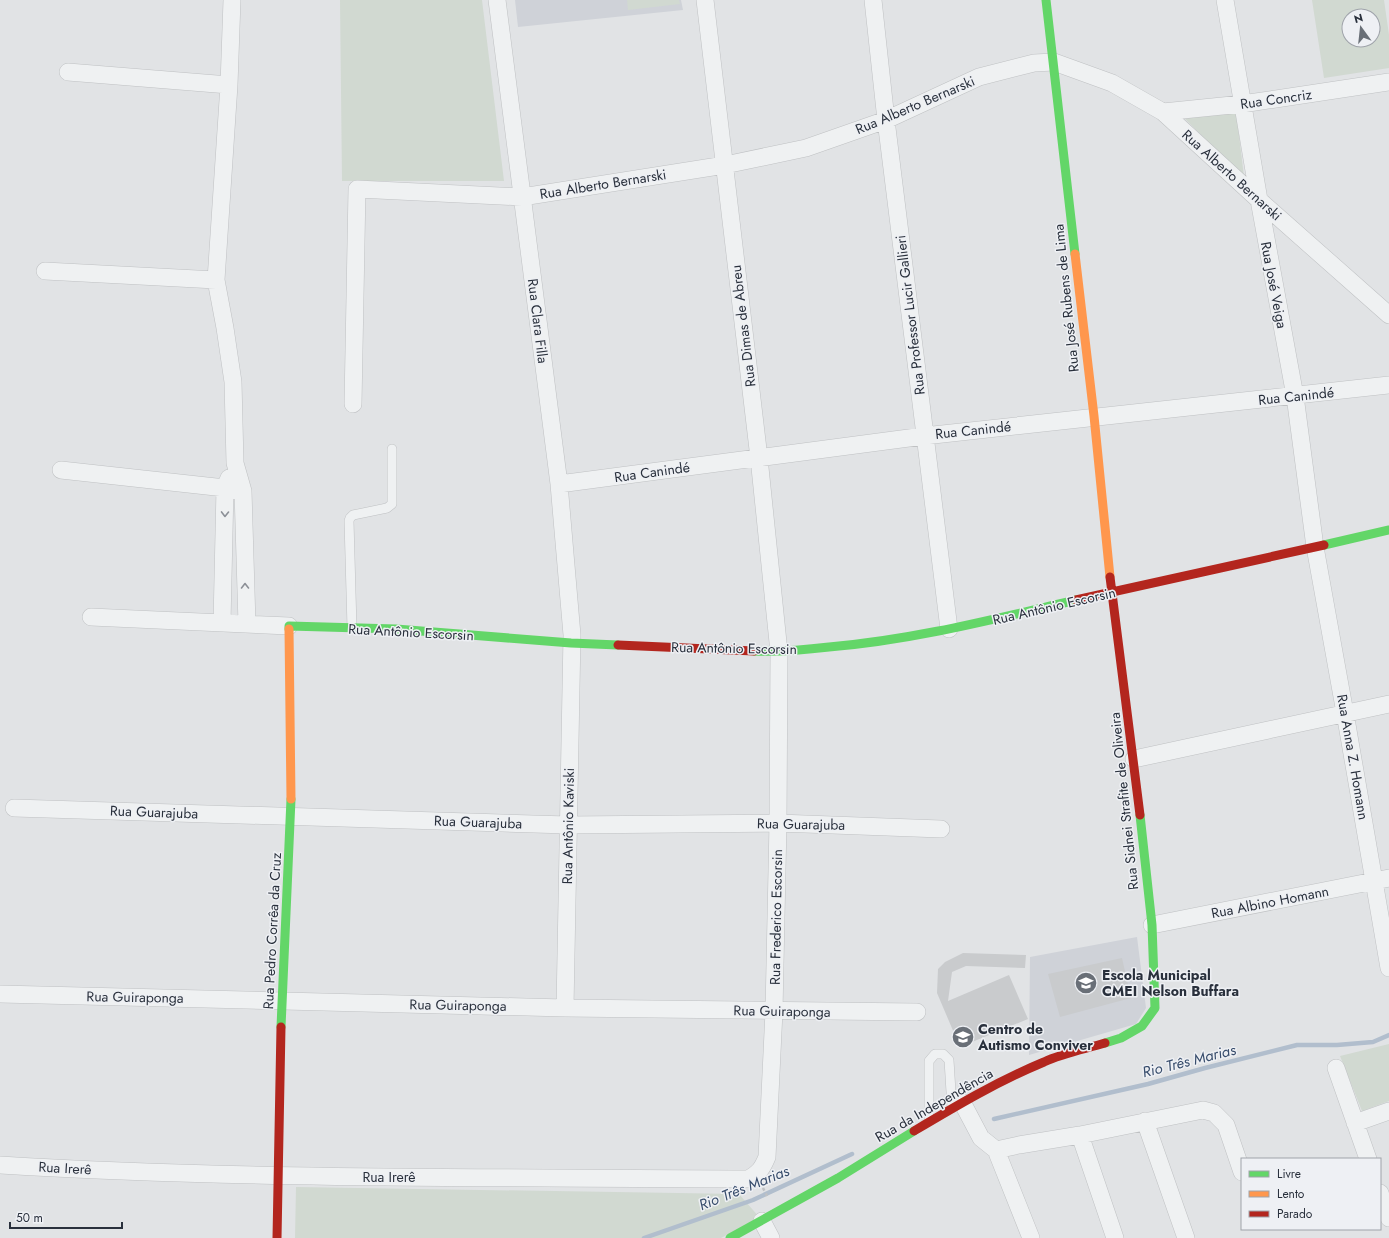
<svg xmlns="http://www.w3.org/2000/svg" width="1389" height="1238" font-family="Jost,sans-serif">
  <rect width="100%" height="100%" fill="#e1e3e5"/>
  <path fill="#cfd2d8" d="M515 0H681L683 10 518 27Z
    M1137 937 1146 1008 1136 1024 1029 1055 1030 957Z"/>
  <path fill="#d1d9d1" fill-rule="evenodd" d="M340 0H482L504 181H342Z
    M627 0H679L680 4 628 10Z
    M1312 0H1384L1389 35V68L1324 78ZM1349 16H1373V40H1349Z
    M1236 110 1244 177 1183 117Z
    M1389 1044V1101L1362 1111 1340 1056Z
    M296 1187 739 1194 760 1218 721 1238H295Z"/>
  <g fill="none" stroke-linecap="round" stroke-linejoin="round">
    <path stroke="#b1becd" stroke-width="4.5" d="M994 1119 1148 1084 1205 1068 1297 1045H1337L1373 1042 1389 1035
      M644 1238 753 1200 852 1154"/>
  </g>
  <path fill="#c9cbcd" d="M963 953 1026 955 1025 968 966 966 952 972 948 1001 1009 975 1028 1019 960 1047 937 993 938 969 945 962Z
    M1122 958 1131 998 1060 1017 1048 974Z"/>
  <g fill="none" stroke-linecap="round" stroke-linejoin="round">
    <g stroke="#bfc1c3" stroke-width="10">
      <path id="lane" d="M352 628 349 521 350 518 353 515 387 508 392 504V449
        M929 1121V1061L935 1054H943L949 1060 952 1108"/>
    </g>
    <g stroke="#bfc1c3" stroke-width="18">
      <path id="street" d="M232 0 229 85 216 280 225 328 233 382 235 463 243 491 247 624
        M497 0 559 484 572 635 565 1008
        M873 0 886 120 949 629
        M1225 0 1259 200 1295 396 1315 547 1345 713 1389 968
        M68 72 229 85
        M1163 112 1242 104 1389 82
        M45 271 216 280
        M353 404 357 189 522 197 725 165 806 148 886 120 979 77 1034 63 1054 62 1112 83 1163 112 1259 200 1389 315
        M61 470 225 488 243 491
        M559 484 924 436 1389 385
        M91 617 289 626
        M222 623 225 488 229 478
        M1134 759 1389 704
        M14 808 568 825 778 823 941 829
        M1152 925 1389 878
        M0 994 565 1008 917 1012
        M1336 1068 1368 1159
        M962 1102 981 1138 996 1150 1019 1145 1080 1135 1203 1110 1214 1113 1226 1125 1242 1172
        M1145 1121 1186 1238
        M1355 1123 1389 1111
        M1080 1135 1115 1238
        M996 1150 1031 1238
        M0 1165C249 1180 499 1177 748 1179 759 1173 762 1169 767 1157L774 1011 778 823 779 652 759 458 705 0
        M1380 1193 1389 1218
        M762 1221 771 1238"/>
    </g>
    <path stroke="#bfc1c4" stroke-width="2.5" stroke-dasharray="3 3" stroke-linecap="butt" d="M763 1188 768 1198"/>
    <use href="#lane" stroke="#eff1f2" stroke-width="9"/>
    <use href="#street" stroke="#eff1f2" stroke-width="17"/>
    <path stroke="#63d668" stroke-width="9" d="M1046 0 1075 254
      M1324 545 1389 530
      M289 629V626L396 629 571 643 618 645
      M754 651C779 652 804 650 829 647 913 640 994 619 1076 600
      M281 1027 291 799
      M1105 1043 1121 1038 1142 1026 1155 1008 1152 925 1140 815
      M730 1238 838 1178 914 1131"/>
    <path stroke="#ff974d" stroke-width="9" d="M1075 254 1094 416 1110 577
      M289 629 291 799"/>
    <path stroke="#b3261e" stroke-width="9" d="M1110 577 1140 815
      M1076 600 1324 545
      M618 645 754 651
      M914 1131C956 1106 998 1081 1044 1062 1063 1053 1085 1049 1105 1043
      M277 1238 281 1027"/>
  </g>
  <defs><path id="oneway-chevron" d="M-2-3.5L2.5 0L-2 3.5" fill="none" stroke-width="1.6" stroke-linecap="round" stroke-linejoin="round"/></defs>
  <g stroke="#8c9097">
    <use href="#oneway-chevron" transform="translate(225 514) rotate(91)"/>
    <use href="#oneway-chevron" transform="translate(245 586) rotate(-90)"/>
  </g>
  <defs>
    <g id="school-disc" transform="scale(1.15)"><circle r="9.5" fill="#696f77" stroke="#eef0f4"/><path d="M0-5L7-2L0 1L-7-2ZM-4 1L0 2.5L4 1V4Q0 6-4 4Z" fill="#fff"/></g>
  </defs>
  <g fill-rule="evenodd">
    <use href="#school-disc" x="1086" y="983"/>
    <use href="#school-disc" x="963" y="1037"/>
  </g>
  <g text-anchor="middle" stroke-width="3" stroke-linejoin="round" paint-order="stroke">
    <g font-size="14" fill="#29303c" stroke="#eef0f4">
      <text transform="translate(1276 99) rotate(-8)" y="5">Rua Concriz</text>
      <text transform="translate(915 105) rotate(-23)" y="5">Rua Alberto Bernarski</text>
      <text transform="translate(1232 175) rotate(42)" y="5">Rua Alberto Bernarski</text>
      <text transform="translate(603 184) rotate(-9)" y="5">Rua Alberto Bernarski</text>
      <text transform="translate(1274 285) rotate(79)" y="5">Rua José Veiga</text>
      <text transform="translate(1066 298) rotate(-96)" y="5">Rua José Rubens de Lima</text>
      <text transform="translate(910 315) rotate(-97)" y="5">Rua Professor Lucir Gallieri</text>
      <text transform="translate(538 321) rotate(83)" y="5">Rua Clara Filla</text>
      <text transform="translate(743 326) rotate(-97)" y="5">Rua Dimas de Abreu</text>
      <text transform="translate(1296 396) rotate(-6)" y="5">Rua Canindé</text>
      <text transform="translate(973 430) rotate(-6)" y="5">Rua Canindé</text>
      <text transform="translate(652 472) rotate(-8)" y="5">Rua Canindé</text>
      <text transform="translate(1054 606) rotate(-13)" y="5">Rua Antônio Escorsin</text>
      <text transform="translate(411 632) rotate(3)" y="5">Rua Antônio Escorsin</text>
      <text transform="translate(734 648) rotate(1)" y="5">Rua Antônio Escorsin</text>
      <text transform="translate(1353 757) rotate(80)" y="5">Rua Anna Z. Homann</text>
      <text transform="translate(1124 801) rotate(-96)" y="5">Rua Sidnei Strafite de Oliveira</text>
      <text transform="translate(154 812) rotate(2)" y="5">Rua Guarajuba</text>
      <text transform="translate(478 822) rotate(2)" y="5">Rua Guarajuba</text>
      <text transform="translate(801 824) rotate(1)" y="5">Rua Guarajuba</text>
      <text transform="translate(568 826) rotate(-89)" y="5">Rua Antônio Kaviski</text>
      <text transform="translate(1270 902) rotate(-11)" y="5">Rua Albino Homann</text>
      <text transform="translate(776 917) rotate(-89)" y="5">Rua Frederico Escorsin</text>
      <text transform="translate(272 931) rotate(-87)" y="5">Rua Pedro Corrêa da Cruz</text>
      <text transform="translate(135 997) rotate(1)" y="5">Rua Guiraponga</text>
      <text transform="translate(458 1005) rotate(1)" y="5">Rua Guiraponga</text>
      <text transform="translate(782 1011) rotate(1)" y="5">Rua Guiraponga</text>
      <text transform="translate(934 1105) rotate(-30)" y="5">Rua da Independência</text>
      <text transform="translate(65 1168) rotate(3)" y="5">Rua Irerê</text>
      <text x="389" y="1182">Rua Irerê</text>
    </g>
    <g font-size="14" font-weight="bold" fill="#29303c" stroke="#eef0f4" text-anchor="start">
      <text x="1102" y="980">Escola Municipal<tspan x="1102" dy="16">CMEI Nelson Buffara</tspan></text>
      <text x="978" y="1034">Centro de<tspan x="978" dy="16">Autismo Conviver</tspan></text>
    </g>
    <g font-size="15" font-style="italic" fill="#384d6c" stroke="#eef0f4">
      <text transform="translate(1189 1061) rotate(-14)" y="5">Rio Três Marias</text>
      <text transform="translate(744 1188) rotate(-22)" y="5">Rio Três Marias</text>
    </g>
  </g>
  <rect x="1241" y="1158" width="140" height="72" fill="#eef0f4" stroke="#9fa3aa"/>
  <rect x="1249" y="1171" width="20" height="6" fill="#63d668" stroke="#9fa3aa"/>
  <text x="1277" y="1178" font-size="12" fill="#29303c">Livre</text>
  <rect x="1249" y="1191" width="20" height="6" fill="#ff974d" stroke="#9fa3aa"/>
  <text x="1277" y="1198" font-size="12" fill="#29303c">Lento</text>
  <rect x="1249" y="1211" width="20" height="6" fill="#b3261e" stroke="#9fa3aa"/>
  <text x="1277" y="1218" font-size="12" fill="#29303c">Parado</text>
  <g transform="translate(1361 28) rotate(345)"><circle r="19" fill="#eef0f4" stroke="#9fa3aa"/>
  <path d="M0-3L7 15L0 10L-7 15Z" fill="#696f77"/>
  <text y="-6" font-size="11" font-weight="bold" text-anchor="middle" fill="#29303c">N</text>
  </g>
  <path d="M10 1222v6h112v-6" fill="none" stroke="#29303c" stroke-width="2"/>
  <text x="16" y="1222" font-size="12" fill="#29303c" stroke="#eef0f4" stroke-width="3" paint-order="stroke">50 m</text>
</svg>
